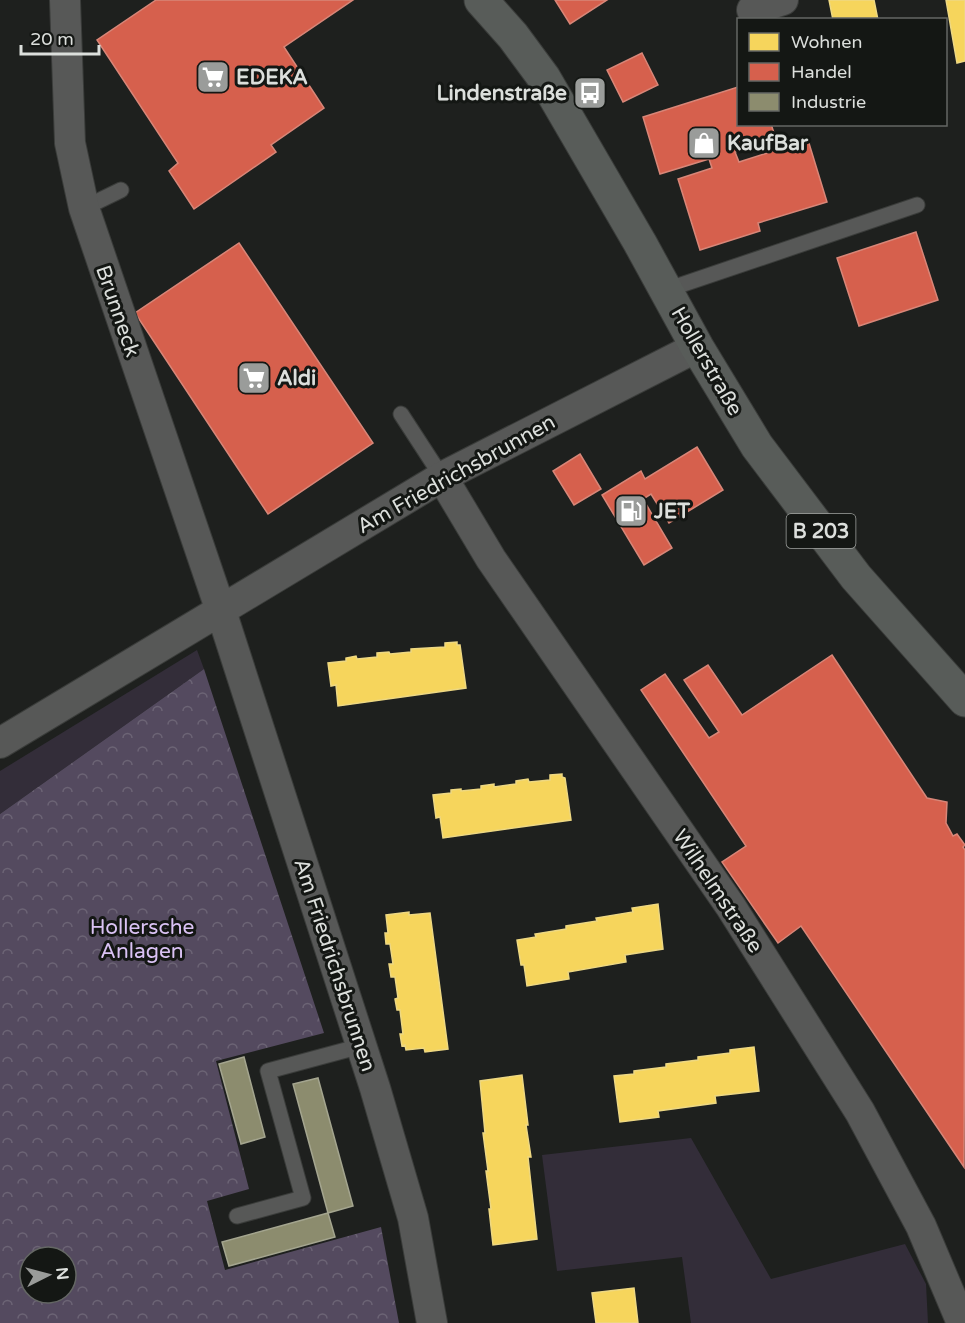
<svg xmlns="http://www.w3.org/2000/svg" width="965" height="1323" font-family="'Varela Round',sans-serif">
  <defs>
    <pattern id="forest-crowns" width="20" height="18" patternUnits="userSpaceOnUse" patternTransform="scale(1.5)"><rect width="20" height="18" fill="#544a5f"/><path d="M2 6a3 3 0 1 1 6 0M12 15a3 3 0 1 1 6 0" fill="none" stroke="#6c6475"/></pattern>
  </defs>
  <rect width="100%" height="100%" fill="#1e201e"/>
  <path fill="#332d39" d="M197 650 204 669 0 814V771Z
    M691 1138 771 1279 905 1244 926 1284 928 1323H691L682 1257 557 1271 542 1155Z"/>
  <path fill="url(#forest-crowns)" fill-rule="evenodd" d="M204 669 324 1033 216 1061 249 1189 207 1201 225 1270 381 1227 399 1323H0V814ZM30 1257H66V1293H30Z"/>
  <path fill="#f6d55c" stroke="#eed882" stroke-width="1.5" d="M829 0H874L878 20H833Z
    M946 0H965V61L957 63Z
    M457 642V645H460L466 688 338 706 336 685 331 686 328 663 346 661V658L356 656 357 659 377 657V653L389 652 390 654 411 652V649L445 647V643Z
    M562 774V777L565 778 571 820 443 838 440 817 436 818 433 795 451 793V790L461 789V791L481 789V786L494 784V787L516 784V781L528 779 529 782 550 780V775Z
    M658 904 663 949 625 955 626 962 568 972 569 979 527 986 524 965H521L517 940 536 937 535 934 566 929V926L597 921 596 918 633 912 632 908Z
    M409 912V915L430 913 448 1049 425 1052 424 1048 406 1050 405 1045 402 1046 400 1034H403L400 1010H397L395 999 398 998 395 977H391L389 964H393L390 944H386L385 933H388L386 915Z
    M754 1047 759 1091 715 1096 716 1103 658 1111 659 1117 620 1122 614 1076 634 1074V1071L666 1067V1064L698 1060V1057L730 1053V1050Z
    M522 1075 528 1125H526L531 1157H528L537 1239 493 1245 489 1209H491L486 1171H488L483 1133H485L480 1081Z
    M634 1288 638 1323H596L592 1293Z"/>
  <path fill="#d6604d" stroke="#d88678" stroke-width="1.5" d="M156 0H353L284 47 324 108 271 145 276 152 194 209 169 171 178 163 97 40Z
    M555 0H607L570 24Z
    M642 53 658 85 623 102 607 70Z
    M738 87V124H771L776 139 735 152 739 162 808 140 827 202 758 223 760 231 700 250 678 179 712 168 709 159 660 174 643 117Z
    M916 232 938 300 859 326 837 258Z
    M239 243 373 443 268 514 135 313Z
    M697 447 723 490 669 523 651 494 643 499 672 548 644 565 602 495 641 471 645 479Z
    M580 454 601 489 574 505 553 471Z
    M832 655 927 798 947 802 946 823 953 836 957 834 965 845 963 847 965 850 964 1167 801 926 778 943 722 862 746 846 641 690 665 674 709 738 719 732 684 680 708 665 742 715Z"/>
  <path fill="#8c8c6e" stroke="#a4a58f" stroke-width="1.5" d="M244 1057 265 1137 241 1144 219 1064Z
    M318 1078 353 1206 328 1213 293 1084Z
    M328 1213 335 1237 229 1266 222 1242Z"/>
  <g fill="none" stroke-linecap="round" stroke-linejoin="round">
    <g stroke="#3a3c3a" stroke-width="17">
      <path id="service" d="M84 208 121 190
        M666 290 917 205
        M401 414 442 477
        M237 1216 303 1198 268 1071 361 1046"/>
    </g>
    <g stroke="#3a3c3a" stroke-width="32">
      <path id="minor" d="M65 0 70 143 84 208 221 611 375 1088 413 1218 432 1323
        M752 10 783 0
        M442 477 491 559 731 907 860 1112 921 1226 962 1323
        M0 743 442 477 697 347"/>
    </g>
    <g stroke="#3a3c3a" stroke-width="35">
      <path id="primary" d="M481 0 513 36 544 78 640 243 697 347 757 446 856 577 965 700"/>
    </g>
    <use href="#service" stroke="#575857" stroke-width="15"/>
    <use href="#minor" stroke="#575857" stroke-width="30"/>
    <use href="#primary" stroke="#585c59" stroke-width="33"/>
  </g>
  <defs>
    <g id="supermarket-square" transform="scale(1.725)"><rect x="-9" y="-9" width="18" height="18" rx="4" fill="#9a9c9a" stroke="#141714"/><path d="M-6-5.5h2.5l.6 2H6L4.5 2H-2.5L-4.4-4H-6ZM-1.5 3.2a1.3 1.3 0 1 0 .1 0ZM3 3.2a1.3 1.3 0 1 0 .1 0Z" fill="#fff"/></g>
    <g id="bus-square" transform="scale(1.725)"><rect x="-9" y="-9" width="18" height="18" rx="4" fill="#9a9c9a" stroke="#141714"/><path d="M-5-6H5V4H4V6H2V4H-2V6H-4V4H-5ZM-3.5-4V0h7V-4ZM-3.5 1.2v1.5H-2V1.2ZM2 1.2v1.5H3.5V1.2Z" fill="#fff"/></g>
    <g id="shop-square" transform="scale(1.725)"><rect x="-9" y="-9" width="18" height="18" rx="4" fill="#9a9c9a" stroke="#141714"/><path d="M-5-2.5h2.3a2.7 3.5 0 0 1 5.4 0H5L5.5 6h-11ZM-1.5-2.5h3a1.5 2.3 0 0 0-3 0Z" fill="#fff"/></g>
    <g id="fuel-square" transform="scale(1.725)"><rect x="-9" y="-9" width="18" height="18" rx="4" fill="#9a9c9a" stroke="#141714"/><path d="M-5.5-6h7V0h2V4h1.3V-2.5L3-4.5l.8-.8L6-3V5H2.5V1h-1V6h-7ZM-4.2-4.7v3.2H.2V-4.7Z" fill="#fff"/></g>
  </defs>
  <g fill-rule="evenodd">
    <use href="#supermarket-square" x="213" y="77"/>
    <use href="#bus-square" x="590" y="93"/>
    <use href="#shop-square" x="704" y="143"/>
    <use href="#supermarket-square" x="254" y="378"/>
    <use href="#fuel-square" x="631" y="511"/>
  </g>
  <g text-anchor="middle" stroke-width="6" stroke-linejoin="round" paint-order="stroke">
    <rect fill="#141714" stroke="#a0a3a0" stroke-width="1.5" x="786.5" y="514" width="69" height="34" rx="4.5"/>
    <g font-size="20" font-weight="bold" fill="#dcdfdc">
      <text x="821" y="538">B 203</text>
    </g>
    <g font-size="21" font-weight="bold" fill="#dcdfdc" stroke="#141714" text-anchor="start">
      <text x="236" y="84">EDEKA</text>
      <text x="567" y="100" text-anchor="end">Lindenstraße</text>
      <text x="727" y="150">KaufBar</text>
      <text x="277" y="385">Aldi</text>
      <text x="654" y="518">JET</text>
    </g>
    <g font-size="21" fill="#dcdfdc" stroke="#141714">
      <text transform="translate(118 311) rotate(71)" y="7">Brunneck</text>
      <text transform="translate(707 361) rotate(60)" y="7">Hollerstraße</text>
      <text transform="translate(456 474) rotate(-29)" y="7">Am Friedrichsbrunnen</text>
      <text transform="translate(718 891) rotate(56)" y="7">Wilhelmstraße</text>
      <text transform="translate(335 965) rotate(72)" y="7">Am Friedrichsbrunnen</text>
    </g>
    <g font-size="21" fill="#dac2f4" stroke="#141714">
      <text x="142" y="934">Hollersche<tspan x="142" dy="24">Anlagen</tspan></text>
    </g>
  </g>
  <rect x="737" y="18" width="210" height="108" fill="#141714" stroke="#646764" stroke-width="1.5"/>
  <rect x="749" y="33" width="30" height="18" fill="#f6d55c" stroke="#646764" stroke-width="1.5"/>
  <text x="791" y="48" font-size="18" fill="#dcdfdc">Wohnen</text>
  <rect x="749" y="63" width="30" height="18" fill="#d6604d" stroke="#646764" stroke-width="1.5"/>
  <text x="791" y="78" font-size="18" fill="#dcdfdc">Handel</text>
  <rect x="749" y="93" width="30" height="18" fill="#8c8c6e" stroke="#646764" stroke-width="1.5"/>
  <text x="791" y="108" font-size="18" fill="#dcdfdc">Industrie</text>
  <g transform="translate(48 1275) rotate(84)"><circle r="28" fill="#141714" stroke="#646764" stroke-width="1.5"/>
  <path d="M0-4.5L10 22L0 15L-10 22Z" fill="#9a9c9a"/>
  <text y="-9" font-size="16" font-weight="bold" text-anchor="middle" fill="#dcdfdc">N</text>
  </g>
  <path d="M21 45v9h78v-9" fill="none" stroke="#dcdfdc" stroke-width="3"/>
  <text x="30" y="45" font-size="18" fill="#dcdfdc" stroke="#141714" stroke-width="4.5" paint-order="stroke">20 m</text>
</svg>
